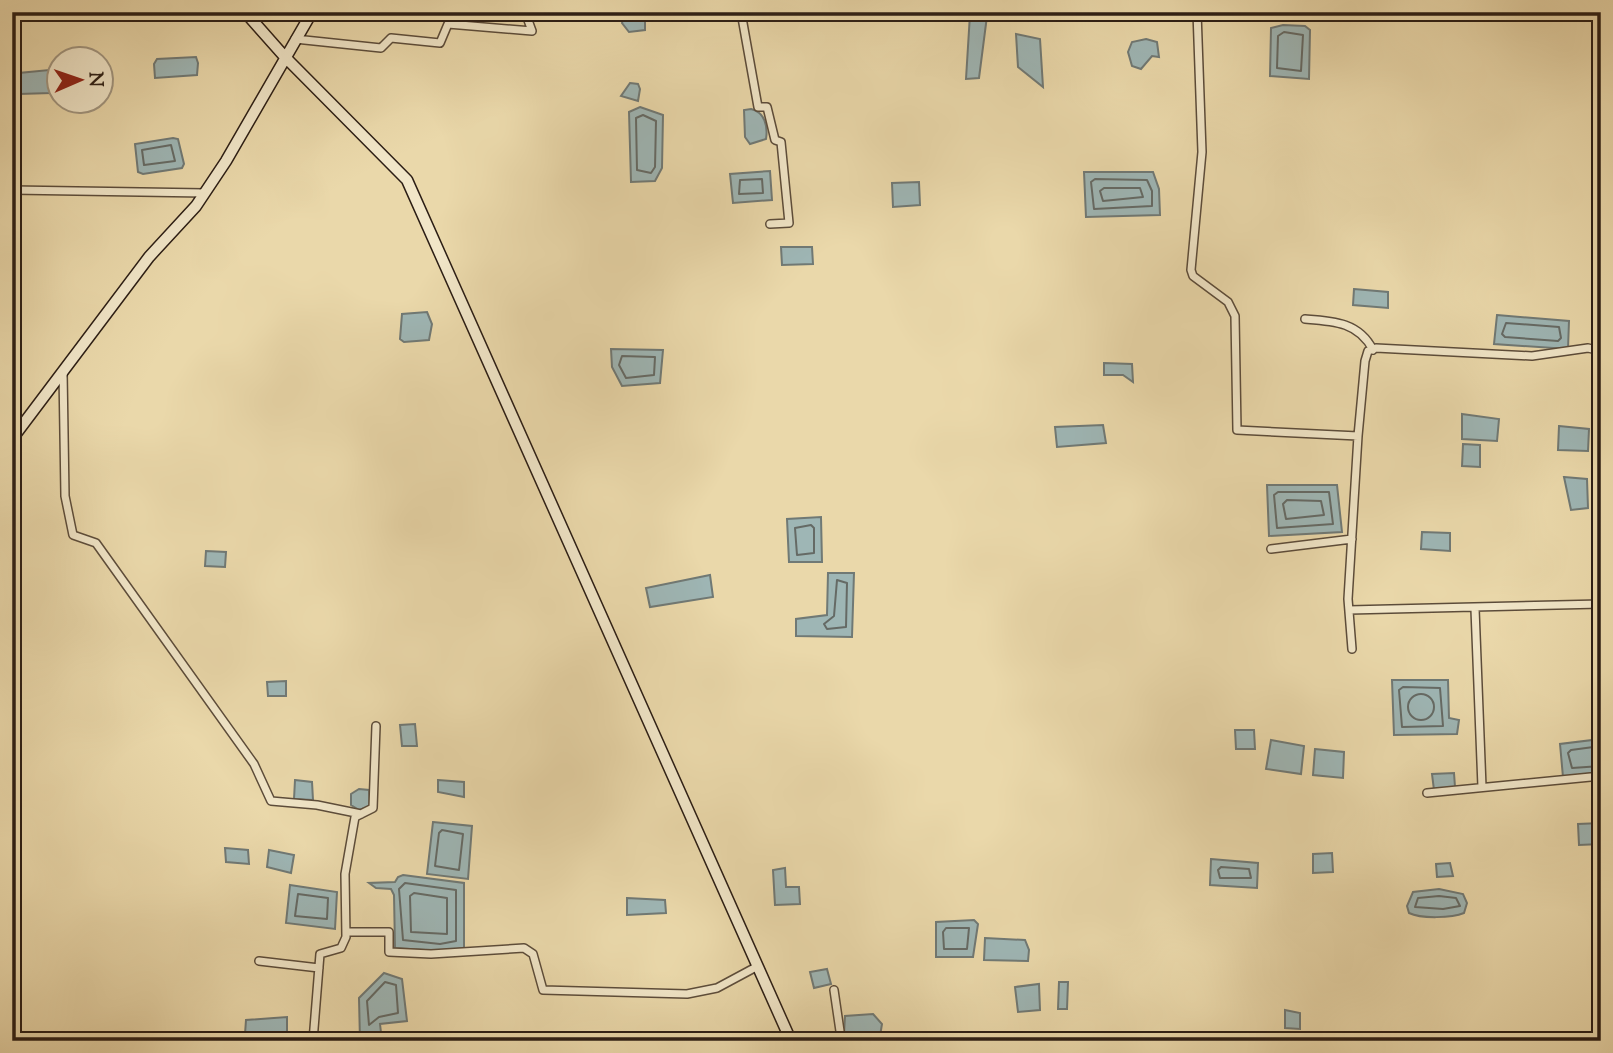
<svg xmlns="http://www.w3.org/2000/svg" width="1613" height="1053" font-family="'Sorts Mill Goudy',serif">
  <rect width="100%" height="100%" fill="#ead8aa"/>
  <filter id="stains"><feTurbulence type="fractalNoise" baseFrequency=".00286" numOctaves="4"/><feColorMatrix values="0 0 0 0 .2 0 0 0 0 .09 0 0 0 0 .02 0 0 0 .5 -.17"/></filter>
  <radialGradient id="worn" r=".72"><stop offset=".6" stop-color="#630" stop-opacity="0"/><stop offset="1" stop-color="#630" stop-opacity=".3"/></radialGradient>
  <path fill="#9eb6b5" stroke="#707975" stroke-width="2" d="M625 12H645V30L629 32 622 23Z
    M970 14 987 16 979 78 966 79Z
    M1283 25 1305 26 1310 30 1309 79 1270 76 1271 28Z
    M1016 34 1040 39 1043 87 1018 67Z
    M1146 39 1157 42 1159 57 1152 56 1141 69 1132 66 1128 52 1132 42Z
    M196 57 198 63 197 75 155 78 154 64 157 59Z
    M49 70 51 93 19 94V73Z
    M630 83 638 84 640 89 638 101 621 96Z
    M640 107 663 115 662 168 655 181 631 182 629 112Z
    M751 109C765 112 768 127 766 139L750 144 745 137 744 110Z
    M173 138 178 139 184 164 182 168 143 174 138 172 135 144Z
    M770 171 772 200 733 203 730 174Z
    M1084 172H1153L1159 189 1160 215 1086 217Z
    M919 182 920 205 893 207 892 183Z
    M781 247H812L813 264 782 265Z
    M1354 289 1388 292V308L1353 305Z
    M427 312 432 324 429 340 404 342 400 339 402 314Z
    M1497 315 1569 321 1568 349 1494 344Z
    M611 349 663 350 660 383 622 386 612 367Z
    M1104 363 1132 364 1133 382 1123 375H1104Z
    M1462 414 1499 419 1497 441 1462 439Z
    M1103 425 1106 443 1057 447 1055 427Z
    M1559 426 1589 429 1588 451 1558 450Z
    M1463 444 1480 445V467L1462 466Z
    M1564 477 1587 479 1588 508 1571 510Z
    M1267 485H1337L1342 532 1269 536Z
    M821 517 822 562H789L787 519Z
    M1422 532 1450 533V551L1421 549Z
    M206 551 226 552 225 567 205 566Z
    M828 573H854L852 637 796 636V619L827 615Z
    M710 575 713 597 650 607 646 588Z
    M1392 680H1448L1449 718 1459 720 1457 734 1394 735Z
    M286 681V696H268L267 682Z
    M415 724 417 746H402L400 725Z
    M1235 730H1254L1255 749H1236Z
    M1601 739V772L1563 777 1560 744Z
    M1271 740 1304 746 1301 774 1266 769Z
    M1315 749 1344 752 1343 778 1313 775Z
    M1454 773 1455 787 1434 790 1432 774Z
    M295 780 312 782 313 800 294 799Z
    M438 780 464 782V797L438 792Z
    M359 789 369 790 370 806 359 810 351 805V794Z
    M433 822 472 826 468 879 427 874Z
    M1601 823V844L1579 845 1578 824Z
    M225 848 248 850 249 864 226 862Z
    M269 850 294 855 291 873 267 867Z
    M1332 853 1333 872 1313 873V854Z
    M1211 859 1258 863 1257 888 1210 885Z
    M1450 863 1453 876 1437 877 1436 864Z
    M785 868 786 887H799L800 904 775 905 773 870Z
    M403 875 464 883V948L440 951 395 948 394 895 391 889 376 888 369 883 395 882 398 877Z
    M290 885 337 892 335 929 286 923Z
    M1439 889 1463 894 1467 903 1464 913C1452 918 1421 919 1409 913L1407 906 1413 892Z
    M627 898 665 900 666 913 627 915Z
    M974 920 978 924 973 957H936V922Z
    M985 938 1025 940 1029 950 1028 961 984 960Z
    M827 969 831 984 814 988 810 972Z
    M384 973 402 979 407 1021 380 1024 382 1041H360L359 998Z
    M1059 982H1068L1067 1009H1058Z
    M1039 984 1040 1010 1018 1012 1015 987Z
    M1285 1010 1300 1013V1029L1285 1028Z
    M873 1014 882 1024 880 1036 852 1038 844 1034 845 1016Z
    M287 1017V1032L245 1034 246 1020Z"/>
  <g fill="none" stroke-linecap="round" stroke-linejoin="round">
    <path stroke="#656a65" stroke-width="2" d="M1284 32 1303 35 1301 71 1277 68 1278 36Z
      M643 115 656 121 655 167 651 173 637 170 636 118Z
      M171 145 175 161 144 165 142 150Z
      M762 179 763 193 739 194 740 180Z
      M1095 179 1147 180 1152 191V206L1094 209 1091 182Z
      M1104 188H1140L1143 197 1103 201 1100 191Z
      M1506 323 1559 327 1561 338 1558 341 1505 337 1502 334Z
      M622 356 655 357 654 375 626 378 619 365Z
      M1278 492H1329L1333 524 1277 528 1274 495Z
      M1287 500 1321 501 1324 515 1286 519 1283 504Z
      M811 525 814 528V553L797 555 795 528Z
      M837 580 847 583 846 627 827 629 824 624 834 616Z
      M1403 687 1440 688 1443 726 1402 727 1399 690Z
      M1408 707a13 13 0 1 1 26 0a13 13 0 1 1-26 0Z
      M1601 746 1571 750 1568 753 1572 768 1601 766
      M442 830 463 834 459 870 435 866 439 833Z
      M1221 867 1249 869 1251 878H1220L1218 870Z
      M405 883 456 890V941L440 944 403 940 399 889Z
      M414 893 447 898V934L411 932 410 896Z
      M298 894 328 898 327 919 295 916Z
      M1439 896 1456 898 1460 906 1443 909 1415 907 1418 898Z
      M946 928H969L967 949H944L943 932Z
      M385 982 396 985 398 1013 379 1017 369 1025 367 1001Z"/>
    <g stroke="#5c4c3a" stroke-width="10">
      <path id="street" d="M741 12 758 107H767L775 140 781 142 789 223 770 224
        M1197 12 1202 152 1191 270 1193 276 1228 302 1235 316 1237 430 1358 436 1365 361 1368 351 1376 348 1532 356 1588 348 1601 351
        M1227 12 1284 15V12
        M295 39 381 48 391 38 440 43 448 24 532 31 525 12
        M12 190 205 193
        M1305 319C1333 321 1359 322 1373 350
        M63 372 65 496 73 535 96 543 254 764 271 801 317 805 361 814
        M1271 549 1352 539
        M1475 609 1482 787
        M1349 610 1601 604
        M1352 649 1348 599 1358 436
        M1427 793 1601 776
        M346 932H389V952L431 954 524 948 533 954 543 990 687 994 717 988 758 966
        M259 961 319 968
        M834 990 840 1031 837 1041
        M313 1041 320 954 341 948 346 937 345 874 355 817 373 808 376 726"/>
    </g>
    <g stroke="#2c1e15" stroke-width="13">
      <path id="secondary" d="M245 12 284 56 407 180 791 1041
        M12 439 149 257 196 206 226 161 312 12"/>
    </g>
    <use href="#street" stroke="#f1e6c8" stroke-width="7"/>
    <use href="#secondary" stroke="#f1e6c8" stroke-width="10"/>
  </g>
  <rect width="1613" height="1053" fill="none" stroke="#ead8aa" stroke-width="42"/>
  <rect x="14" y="14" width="1585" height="1025" fill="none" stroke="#2c1e15" stroke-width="3.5"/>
  <rect x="21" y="21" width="1571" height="1011" fill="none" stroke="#2c1e15" stroke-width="2"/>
  <g transform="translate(80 80) rotate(88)"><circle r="33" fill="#f1e6c8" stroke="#a29680" stroke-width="2"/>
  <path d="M0-5L12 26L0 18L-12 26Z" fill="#8f2418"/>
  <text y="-10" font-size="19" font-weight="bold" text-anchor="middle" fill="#2c1e15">N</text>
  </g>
  <rect width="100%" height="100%" filter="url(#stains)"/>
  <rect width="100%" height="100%" fill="url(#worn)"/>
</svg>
